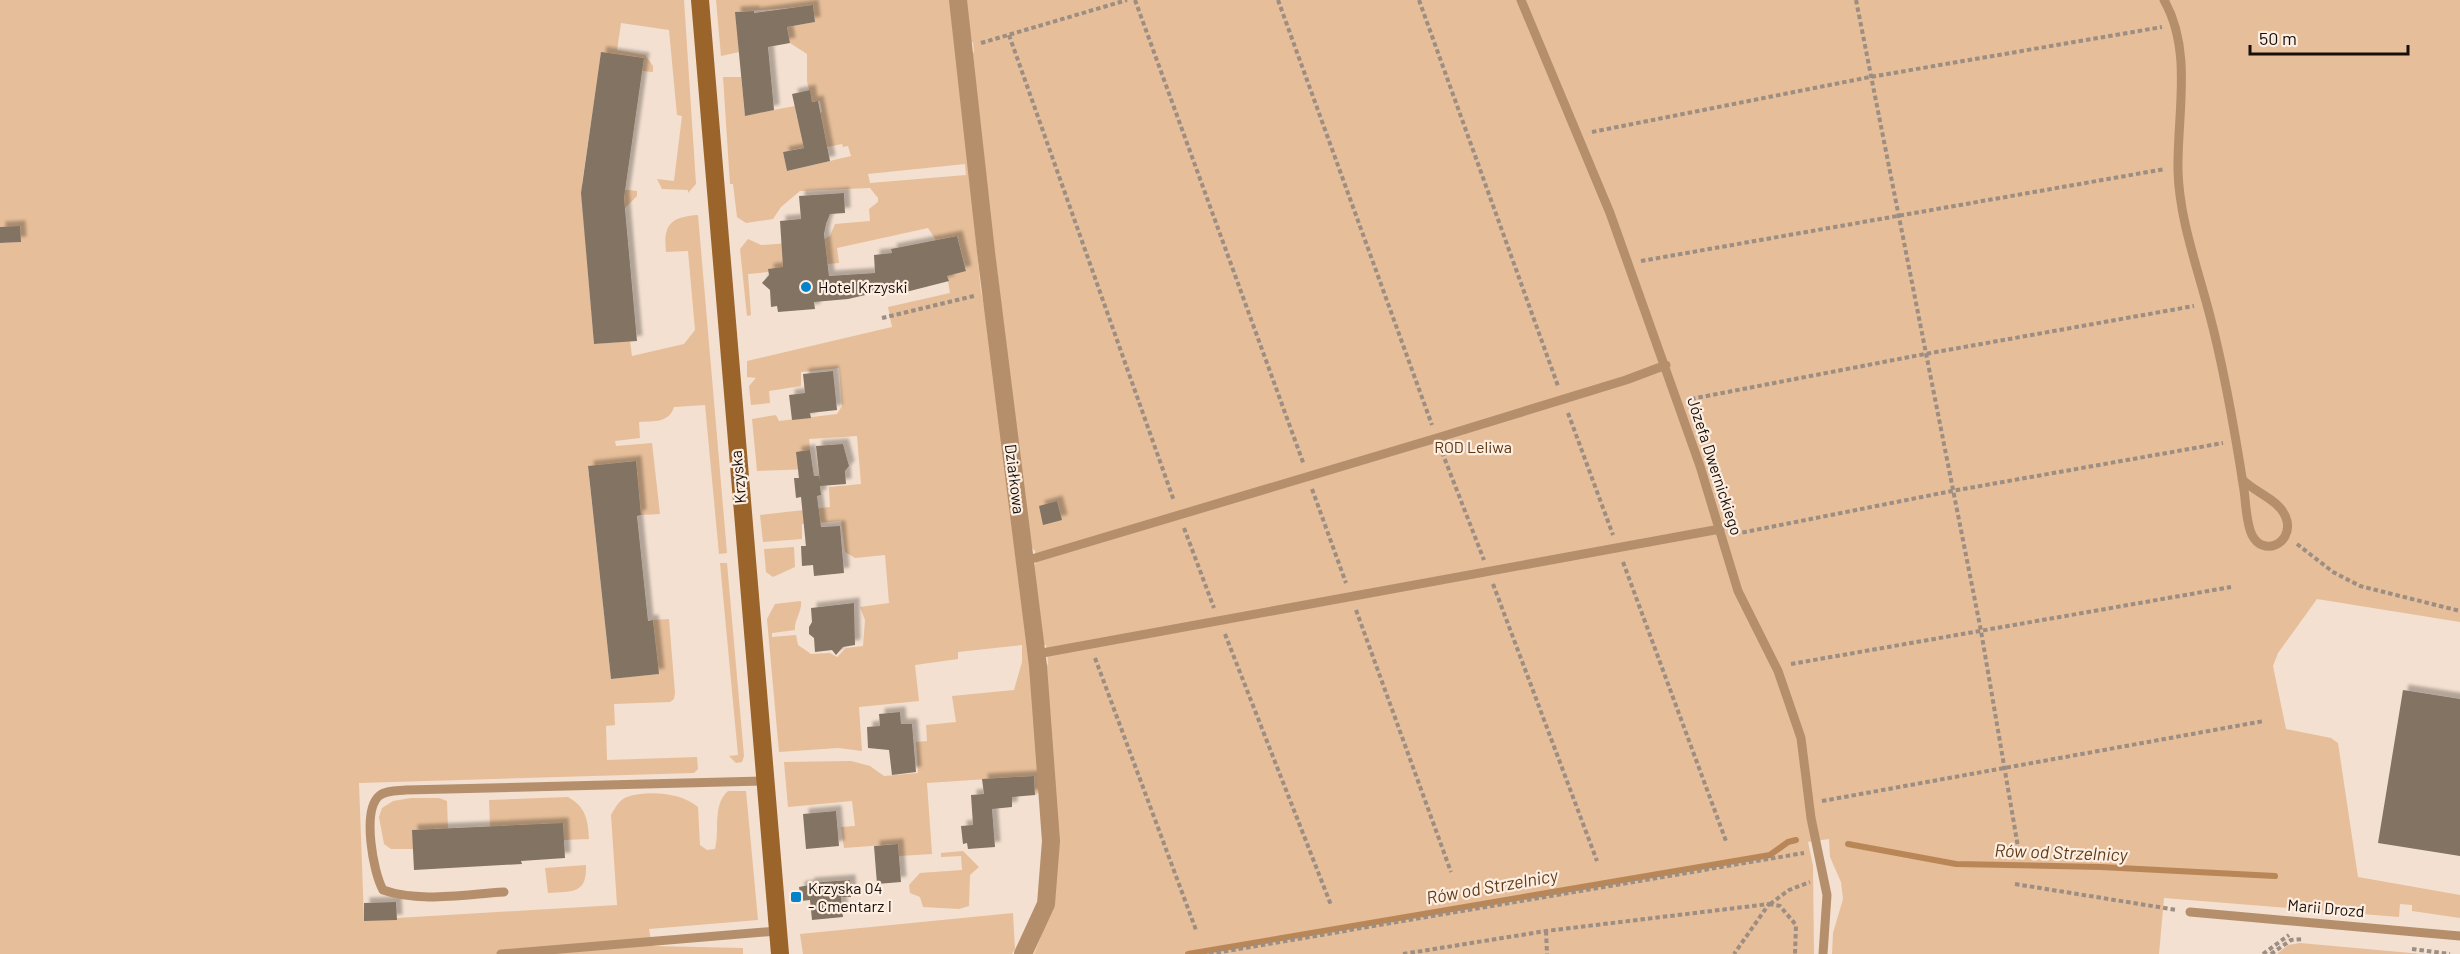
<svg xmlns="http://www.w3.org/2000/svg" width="2460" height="954" font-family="Barlow,sans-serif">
  <defs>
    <filter id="shadow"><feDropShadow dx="5.5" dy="-5.5" stdDeviation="1.5" flood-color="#0004"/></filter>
  </defs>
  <rect width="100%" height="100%" fill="#f3e0d0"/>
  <path fill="#e6be99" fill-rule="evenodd" d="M0 0H684L696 184 688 193V190L662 189 657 179 674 181 682 116 677 115 669 30 621 23 617 50 645 55 653 66V72L642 71 643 58 601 53 582 184 637 191V196L625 208 583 212 594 344 630 341 632 356 684 344 695 330 688 251 666 252C663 224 671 217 698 215L727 553 719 554 705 405 674 407C669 423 654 421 639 422L640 438 615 441 616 446 652 443 660 514 641 515 635 461 588 467 611 679 658 674 653 620 669 619 675 693 674 699 670 702 614 704 615 725 606 726 607 760 697 757 698 769 694 773 359 783 364 920 617 905 611 815C615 808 619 800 627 797 648 790 682 793 698 807L700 845 707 850 715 849C720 831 712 805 728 791H746L758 920 649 929 652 946 743 948V954H0V243L20 242 0 227Z
    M716 0H952L981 291 990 334 1031 646 1041 791 1035 795 1034 776 927 783 932 854 899 856 897 844 844 848 841 827 855 826 852 801 788 807 784 762 851 761 870 766 884 776 918 773 916 742 927 741 926 725 956 722 952 696 1014 690 1022 662V645L958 652V659L915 665 919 701 859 707 862 751 838 748 779 752 767 619 775 604 801 601C802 612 794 620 795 630L772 633V637L796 635 798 645 811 654 830 653 837 657 846 648 863 646 865 620 860 607 889 603 885 555 855 558 845 552 841 521 802 524V539L763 542 760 515 830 507 829 487 861 484 857 436 809 439 812 469 757 471 752 419 776 415 779 421 837 414 842 406 839 368 801 372V386L769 391 770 403 751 405 749 386 756 378 747 377V361L892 327 888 307 950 293 947 276 966 270 957 236 936 240 928 228 837 248 839 263 769 269 768 272 748 274 751 315 747 316 740 249 748 239 761 245 821 241 830 236 835 224 870 221 869 209 878 202V198L870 188 800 191 781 207 773 219 746 223 737 217 733 184H730L723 77H741L745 115 795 106 797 117 822 112 820 101 812 102 807 81V54L790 43 787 27 815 22 813 6 736 12 739 52 721 56ZM826 143 827 147 842 144 843 147 848 146 851 156 787 171 783 152ZM965 164 966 175 870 183 868 174Z
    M963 0H2460V622L2317 599 2278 653 2273 666 2286 729 2331 738 2338 743 2358 877 2460 895V918L2412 911V905L2400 904 2399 917 2164 898 2159 954H1832L1833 933 1843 899 1841 882 1830 857 1829 839 1808 842 1813 866 1814 954H1034L1050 913 1045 671 1048 663 1046 645 1042 644 1033 566 1036 563 1035 551 1031 547 970 54 974 52 973 42 968 43Z
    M794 547 795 567 773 577 766 572 764 549Z
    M720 563H727L744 756 742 762 736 763 729 756 738 755Z
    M568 797C586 807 588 820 589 839L564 840 490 827 489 800Z
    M411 798H439L447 801 448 829 413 830V849H391L384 844 379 817 382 808 393 801Z
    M963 851 979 867 970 875 969 906 959 909 923 907 920 897 910 893 909 885 920 873 962 870 961 856 941 857V853Z
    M586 865C587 895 572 891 548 893L545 868Z
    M1013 913 1015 949 1012 954H803L800 934Z
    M2300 943 2422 954H2277L2288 945Z"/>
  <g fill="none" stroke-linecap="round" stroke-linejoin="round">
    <path stroke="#b98757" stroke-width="6" d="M1848 844 1956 864 2101 867 2275 876
      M1188 954 1770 855 1788 842 1796 840"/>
  </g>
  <path fill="#837364" filter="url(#shadow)" d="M813 5 815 22 787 27 790 43 768 47 774 110 745 116 735 12 754 11V13Z
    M601 52 644 58 624 198 637 341 594 344 581 193Z
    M810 90 812 102 818 101 830 161 787 171 783 152 804 148 792 94Z
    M844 193 845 213 830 214 826 224 824 234 829 276 875 273 874 255 892 253 891 249 957 236 966 271 947 276 949 281 902 293 900 287 848 299 814 302 815 309 778 312 777 306 771 307 770 290 762 283 769 275 768 269 783 267 780 221 801 219 799 196Z
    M20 226 21 242 0 243V227Z
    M833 371 837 410 810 413 811 418 792 420 789 395 805 393 803 374Z
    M843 444 849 466 845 471 846 484 820 486 821 495 817 496 821 527 840 526 844 573 814 576 813 565 802 566 801 546H806L801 497 796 498 794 478H799L796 452 810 450 814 476H819L820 482 816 446Z
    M636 461 641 515 637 516 648 621 653 620 659 674 611 679 588 466Z
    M1057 501 1062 520 1043 525 1039 506Z
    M854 603 855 645 843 647 836 655 832 650 815 652 814 638 809 634V627L812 622 811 608Z
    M2403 690 2460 699V856L2378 843Z
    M900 712 901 724H912L916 772 892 775 889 750 868 748 867 727 880 726 879 714Z
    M1034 776 1035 795 1012 797V807L992 809 995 847 968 849 967 843 963 844 961 826 973 825 971 795 984 794 982 779Z
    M836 811 839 846 806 849 803 814Z
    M563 823 565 858 521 861 522 864 414 870 412 830Z
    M898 844 901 882 877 884 874 846Z
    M850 880 851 897H841L843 917 812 920 810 900 801 901 799 887 809 885V883Z
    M396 902 397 920 364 921V903Z"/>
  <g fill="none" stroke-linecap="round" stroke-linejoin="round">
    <path stroke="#9c8e82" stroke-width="4" stroke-dasharray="4.5 3" stroke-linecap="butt" d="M1135 0 1304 465
      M1278 0 1432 425
      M1419 0 1558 386
      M1856 0 1981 631 2018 847
      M1009 35 1174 501
      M981 43 1127 0
      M1592 132 1870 77 2162 27
      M1641 261 2165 169
      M882 318 974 296
      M1691 399 1925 354 2194 306
      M1568 413 1613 535
      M1442 452 1484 560
      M1312 489 1346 583
      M1184 528 1214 608
      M1735 534 1952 491 2223 443
      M2297 544 2333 572 2360 586 2460 611
      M1623 562 1726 841
      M1493 584 1597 861
      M1356 610 1451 872
      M1225 634 1331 905
      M1095 658 1196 930
      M1791 664 2231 587
      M1822 801 2264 721
      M2015 884 2177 910
      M1769 904 1780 906 1796 925 1795 954
      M1770 904 1789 890 1810 882
      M1546 931 1547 954
      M2412 949 2450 954
      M1209 954 1804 853
      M1403 954 1546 931 1769 904 1734 954
      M2263 954 2289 935
      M2271 954 2291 940 2303 939"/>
    <path stroke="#b58f6c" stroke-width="9" d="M1521 0 1610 213 1700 466 1738 591 1778 671 1801 738 1811 818 1827 895 1823 954
      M2164 0C2193 51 2177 114 2178 170 2179 219 2198 269 2210 316 2225 373 2235 432 2244 490 2246 504 2246 523 2252 535 2263 557 2292 544 2287 521 2282 500 2256 494 2242 479
      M1025 561 1437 438 1626 380 1666 365
      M1037 654 1720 529
      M504 892C465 894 420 903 383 890 373 872 362 811 379 796 386 790 397 791 406 790L763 781
      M2190 912 2460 936
      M501 954 777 931"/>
    <path stroke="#b58f6c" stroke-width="18" d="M958 0 986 252 1038 666 1051 841 1046 904 1023 954"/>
    <path stroke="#9b642b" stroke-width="18" d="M700 0 780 954"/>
  </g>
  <g fill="#0483cb" stroke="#fdeee1" stroke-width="2">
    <circle cx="806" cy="287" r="6"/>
    <rect x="790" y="891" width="12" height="12" rx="3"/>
  </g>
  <g text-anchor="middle" stroke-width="4.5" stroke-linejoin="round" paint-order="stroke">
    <g font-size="16" fill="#160f0a" stroke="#fdeee1" text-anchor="start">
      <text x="818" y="293">Hotel Krzyski</text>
      <text x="808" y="894">Krzyska 04<tspan x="808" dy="18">- Cmentarz I</tspan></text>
    </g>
    <g font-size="16" fill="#5a3711" stroke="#fdeee1">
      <text x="1473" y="453">ROD Leliwa</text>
    </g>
    <g font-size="16" fill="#160f0a" stroke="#fdeee1">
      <text transform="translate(1715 466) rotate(72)" y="6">Józefa Dwernickiego</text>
      <text transform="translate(738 477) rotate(-95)" y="6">Krzyska</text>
      <text transform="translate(1015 479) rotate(83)" y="6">Działkowa</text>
      <text transform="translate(2326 908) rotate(5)" y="6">Marii Drozd</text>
    </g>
    <g font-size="18" font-style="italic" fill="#5f3c17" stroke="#fdeee1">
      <text transform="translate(2061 853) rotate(2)" y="6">Rów od Strzelnicy</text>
      <text transform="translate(1492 887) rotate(-10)" y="6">Rów od Strzelnicy</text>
    </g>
  </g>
  <path d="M2250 45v9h158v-9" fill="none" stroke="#160f0a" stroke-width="3"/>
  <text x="2259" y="45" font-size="18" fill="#160f0a" stroke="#fdeee1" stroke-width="4.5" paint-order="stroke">50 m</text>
</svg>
